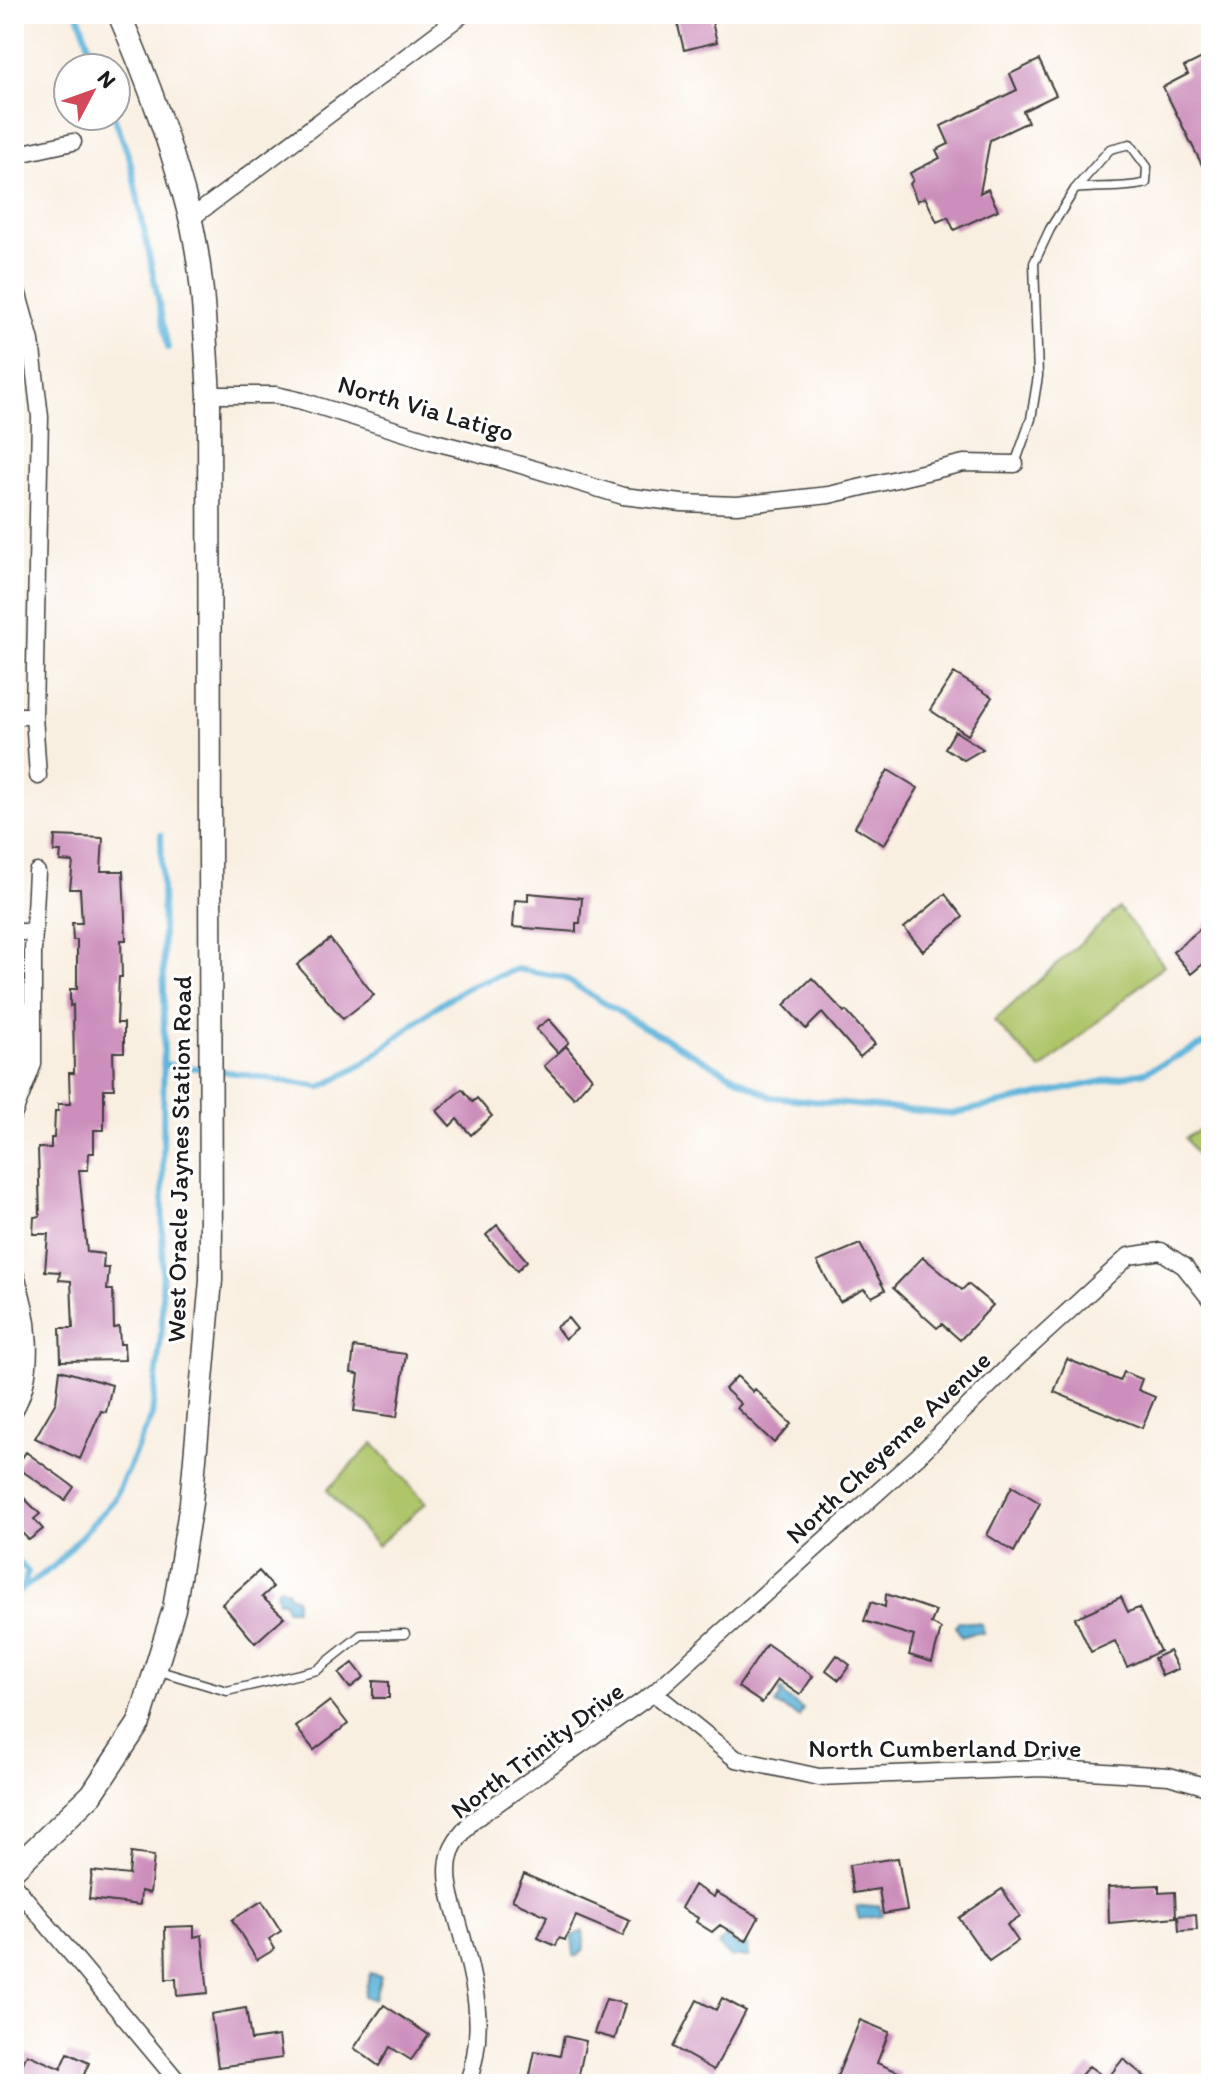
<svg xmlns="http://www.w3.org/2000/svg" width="1225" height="2098" font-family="Itim,sans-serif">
  <rect width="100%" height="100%" fill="#fff"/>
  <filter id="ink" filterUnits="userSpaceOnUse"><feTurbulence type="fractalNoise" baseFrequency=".0125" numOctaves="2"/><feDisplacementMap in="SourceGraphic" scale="16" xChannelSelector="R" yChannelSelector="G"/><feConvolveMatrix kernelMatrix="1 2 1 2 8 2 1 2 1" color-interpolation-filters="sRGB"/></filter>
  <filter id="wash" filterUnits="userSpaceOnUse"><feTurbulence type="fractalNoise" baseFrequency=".006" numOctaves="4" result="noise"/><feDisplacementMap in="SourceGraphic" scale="32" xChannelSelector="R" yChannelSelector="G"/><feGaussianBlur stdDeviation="1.8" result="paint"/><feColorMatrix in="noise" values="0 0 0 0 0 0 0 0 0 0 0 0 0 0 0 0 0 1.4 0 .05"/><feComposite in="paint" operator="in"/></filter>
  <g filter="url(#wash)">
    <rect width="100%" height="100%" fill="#f9efe1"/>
    <path fill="#aec569" stroke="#657042" stroke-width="2" d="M1119 908 1164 965 1041 1070 994 1021Z
      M1211 1124V1174L1185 1138Z
      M373 1443 426 1503 377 1546 327 1490Z"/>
    <path fill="#5eb4da" stroke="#3d687b" stroke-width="2" d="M279 1587 287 1590 289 1595 296 1599V1609H286L284 1602H278L276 1591Z
      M959 1621 982 1624 984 1633H973L961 1637 956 1626Z
      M780 1690H783L784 1696 803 1709 799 1717 775 1704 780 1697Z
      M879 1905 882 1916 859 1919 856 1907Z
      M583 1931 585 1948 578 1956H574L572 1936Z
      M728 1935 737 1946 748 1945 749 1957H731L718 1945Z
      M370 1973 381 1976 374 2000 364 1996Z"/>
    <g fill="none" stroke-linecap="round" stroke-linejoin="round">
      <path stroke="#5eb4da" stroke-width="6" d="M78 14 97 68
        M114 116 130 160 168 348
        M163 1064 205 1069
        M216 1070 321 1087 363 1064 434 1008 466 988 517 969 562 977 640 1025 771 1097 951 1114 1145 1072 1211 1040
        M14 1557 28 1572 22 1587
        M14 1595 53 1567 114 1500 152 1415 162 1326 164 990 161 835"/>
    </g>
    <g id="blocks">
      <path fill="#cc8ebb" d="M692 14H710L717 42 684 50 676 18Z
        M1206 56 1211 67V183L1163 87 1188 74 1184 67Z
        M1039 60 1056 95 1023 111 1028 122 990 140 980 193 988 189 998 210 954 230 948 217 937 222 925 197 917 201 910 184 913 180 910 173 940 158 936 150 949 144 941 126 1017 90 1010 74Z
        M954 673 992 697 968 735 930 710Z
        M955 731 983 749 964 760 945 748Z
        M888 770 918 788 884 845 855 827Z
        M55 836 103 838 101 871H123L126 940H121L122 977H119L117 1023H124V1052H113L114 1089H104V1130H94V1153H89L88 1170H79L87 1252 104 1254 103 1268H109L107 1290H113L114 1328 119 1327 120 1344H124L125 1360 61 1361 60 1328H73L71 1281 59 1280 60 1272 45 1271 48 1234H33L34 1217 40 1216 38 1148H51V1138H54L55 1111H58V1104H70L69 1073H74L73 1005 70 1006V989H77V940H73L72 923H82L80 889H70L73 862 60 861 61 852H54Z
        M528 893 582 898 580 923H576V932L513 927 515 900 528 901Z
        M945 894 963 917 923 951 904 928Z
        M1211 920V957L1191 974 1173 952Z
        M330 939 374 995 343 1019 297 965Z
        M812 978 844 1012 846 1011 875 1044 860 1057 822 1013 806 1029 784 1005Z
        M549 1019 569 1042 558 1053 536 1029Z
        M566 1046 592 1078 574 1098 544 1066Z
        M462 1089 473 1102 477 1098 492 1116 471 1135 457 1119 450 1126 437 1111Z
        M497 1225 527 1261 517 1271 486 1235Z
        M860 1244 885 1290 872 1297 864 1289 840 1302 817 1262Z
        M923 1257 962 1290 968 1284 993 1305 960 1340 942 1324 937 1328 893 1288Z
        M568 1318 577 1329 565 1339 556 1327Z
        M354 1347 406 1354 397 1417 354 1411 359 1374 351 1373Z
        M1067 1359 1120 1381 1124 1372 1142 1379 1138 1390 1155 1397 1142 1428 1054 1392Z
        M60 1370 112 1385 106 1412 101 1411 80 1459 35 1438 56 1402Z
        M737 1376 753 1392 755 1389 791 1424 774 1443 737 1408 741 1404 725 1389Z
        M26 1452 74 1487 65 1500 16 1467Z
        M1012 1486 1040 1503 1014 1552 987 1535Z
        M14 1488 40 1514 34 1519 43 1529 29 1540 14 1525Z
        M259 1571 273 1587 262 1597 284 1617 255 1643 222 1604Z
        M886 1594 936 1611 931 1623 941 1629 932 1662 909 1655 914 1636 864 1621 871 1602 885 1607Z
        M1121 1597 1128 1612 1139 1608 1160 1651 1127 1667 1115 1641 1091 1652 1075 1618Z
        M767 1644 813 1676 800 1695 778 1680 762 1703 738 1687Z
        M1169 1651 1178 1669 1162 1676 1154 1658Z
        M837 1655 850 1665 839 1680 826 1670Z
        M353 1663 364 1677 350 1688 339 1674Z
        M373 1681 389 1682V1698H373Z
        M330 1701 348 1724 314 1750 296 1727Z
        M131 1853 154 1856 150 1893 141 1891 140 1905 89 1899 92 1871 129 1875Z
        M898 1858 907 1910 883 1914 879 1889 853 1893 849 1865Z
        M524 1874 630 1920 623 1936 576 1916 565 1940 559 1938 556 1946 538 1938 547 1916 512 1900Z
        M694 1885 714 1897 716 1892 759 1917 746 1941 720 1925 712 1932 696 1922 698 1918 681 1908Z
        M1159 1885V1893L1175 1892 1176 1917 1109 1923 1108 1887Z
        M1002 1889 1020 1916 1007 1925 1018 1941 989 1961 959 1918Z
        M262 1901 281 1931 269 1939 275 1949 257 1960 232 1920Z
        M1196 1914 1197 1930 1179 1931 1178 1916Z
        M194 1926V1937L202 1935 208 1993 177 1996 176 1979H166L165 1927Z
        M722 1998 746 2011 714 2070 673 2047 697 2000 716 2010Z
        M606 1999 625 2004 615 2039 594 2033Z
        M384 2005 429 2035 411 2060 390 2047 379 2066 354 2048Z
        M246 2008 251 2040 279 2036 282 2058 218 2067 211 2014Z
        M860 2020 889 2032 877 2063 901 2073 896 2084H834Z
        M564 2036 586 2041 577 2084H550L529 2079 535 2051 560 2056Z
        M68 2053 89 2063 82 2079 92 2084H24L15 2080 27 2054 61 2069Z
        M1123 2059 1154 2084H1073L1089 2066 1107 2079Z"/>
    </g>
  </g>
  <g filter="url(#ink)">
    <use href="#blocks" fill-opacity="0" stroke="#3d3c3a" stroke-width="2"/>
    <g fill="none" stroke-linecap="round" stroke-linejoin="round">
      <g stroke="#3d3c3a" stroke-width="11">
        <path id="service" d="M1015 464 1031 419 1038 376 1034 263 1050 229 1075 189 1110 149 1130 144 1147 167 1146 183C1127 189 1097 186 1075 189
          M156 1670 227 1691 317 1670 361 1635 405 1634"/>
      </g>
      <g stroke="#3d3c3a" stroke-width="19">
        <path id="minor" d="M14 155 73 142
          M190 219 463 14
          M14 280 31 341 40 417 34 716 38 776
          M209 395H276L302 401 431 441 501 459 623 496 682 503 737 505 829 495 964 463 1015 464
          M14 716H34
          M14 932H34
          M14 1113 33 1064V950L37 872
          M14 1270C29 1312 38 1371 14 1411
          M654 1693 736 1759 819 1777 1041 1768 1169 1776 1211 1788
          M14 1885 180 2084
          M467 2084C488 2031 474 1978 459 1925 453 1902 443 1876 451 1852 455 1840 465 1830 472 1821L654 1693 918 1456 1014 1361 1129 1256 1161 1251 1184 1266 1211 1300"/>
      </g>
      <g stroke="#3d3c3a" stroke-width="25">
        <path id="tertiary" d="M14 1869 92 1794 139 1723 174 1609 191 1503 211 1280 209 395C205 336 204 275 190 217 172 147 148 80 119 14"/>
      </g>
      <use href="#service" stroke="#fff" stroke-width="8"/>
      <use href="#minor" stroke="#fff" stroke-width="16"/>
      <use href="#tertiary" stroke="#fff" stroke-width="22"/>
    </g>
  </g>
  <g text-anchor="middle" stroke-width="6" stroke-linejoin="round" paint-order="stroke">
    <g font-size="26" fill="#1c1c1c" stroke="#fff">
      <text transform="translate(426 408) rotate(16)" y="9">North Via Latigo</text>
      <text transform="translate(179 1159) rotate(-89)" y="9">West Oracle Jaynes Station Road</text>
      <text transform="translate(888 1447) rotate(-43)" y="9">North Cheyenne Avenue</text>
      <text x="945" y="1757">North Cumberland Drive</text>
      <text transform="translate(537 1750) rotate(-37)" y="9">North Trinity Drive</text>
    </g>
  </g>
  <rect width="1225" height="2098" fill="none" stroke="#fff" stroke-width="48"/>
  <g transform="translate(92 92) rotate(49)"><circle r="38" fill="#ffffff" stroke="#a4a4a4" stroke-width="2"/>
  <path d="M0-6L14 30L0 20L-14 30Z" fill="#d1495b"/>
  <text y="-12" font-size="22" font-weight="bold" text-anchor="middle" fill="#1c1c1c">N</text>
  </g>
</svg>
